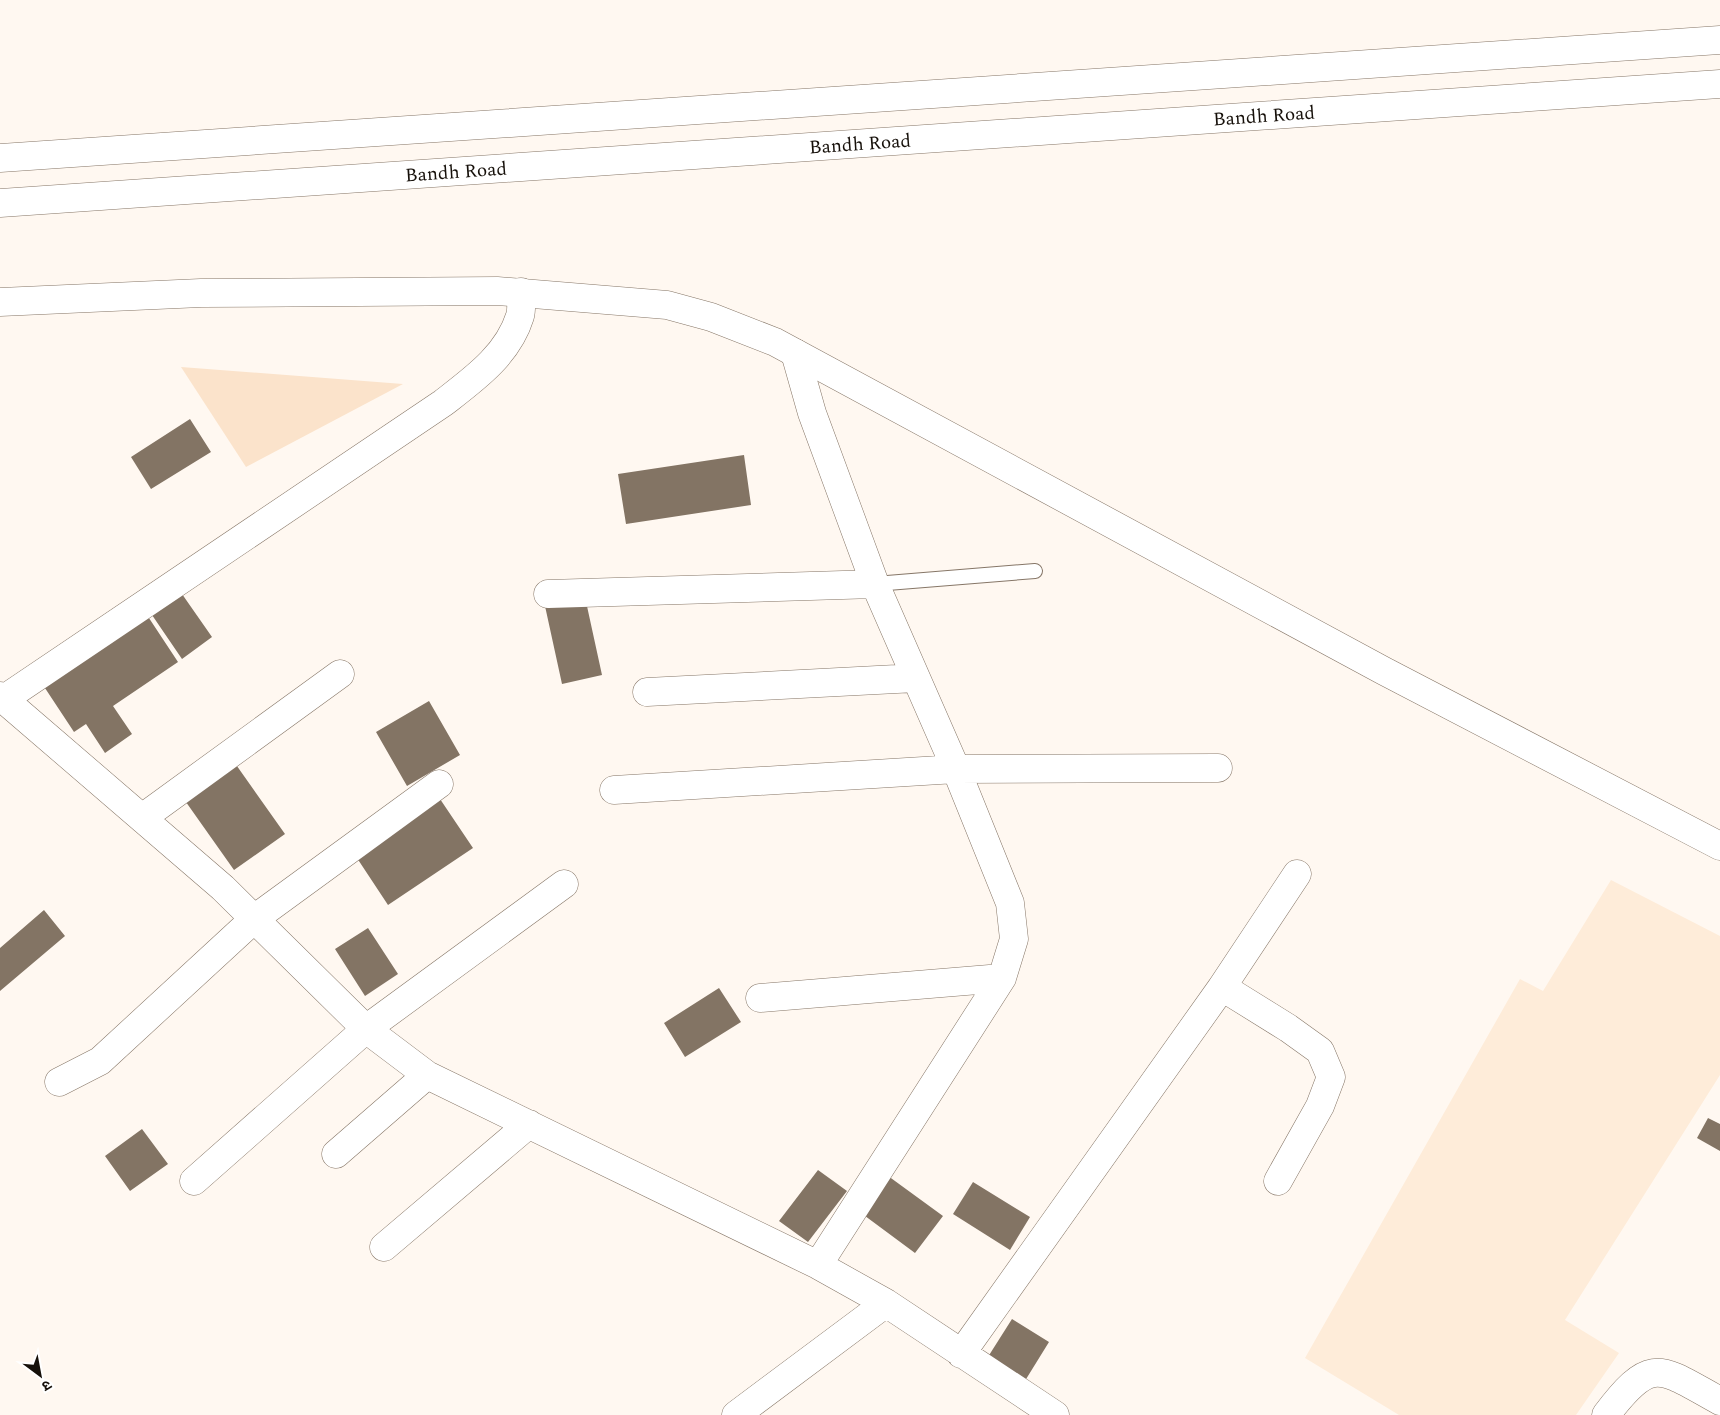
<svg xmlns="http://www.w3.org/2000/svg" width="1720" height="1415" font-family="Spectral,'Noto Sans Devanagari',serif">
  <rect width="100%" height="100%" fill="#fff8f1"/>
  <path fill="#feecd9" d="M1611 880 1720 936V1075L1565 1320 1619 1353 1576 1415H1399L1305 1358 1520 979 1543 991Z"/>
  <path fill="#fbe3cb" d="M181 367 403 384 246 467Z"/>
  <path fill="#837464" d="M190 419 211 452 151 489 131 457Z
    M744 455 751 505 626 524 618 474Z
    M182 594 212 637 182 659 152 615Z
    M585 597 602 675 562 684 545 606Z
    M145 612 178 662 113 706 132 734 105 753 86 724 74 732 41 682Z
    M429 701 460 755 407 786 376 732Z
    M232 759 285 834 234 870 181 795Z
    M438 796 473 848 388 905 353 852Z
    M44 910 65 936 0 991V948Z
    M368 928 398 974 365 996 335 949Z
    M719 988 741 1022 685 1057 664 1023Z
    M1708 1118 1720 1124V1151L1697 1138Z
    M142 1129 168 1164 130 1191 105 1156Z
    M818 1170 847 1191 808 1242 779 1221Z
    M884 1173 943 1216 915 1253 857 1210Z
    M973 1182 1030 1217 1010 1250 953 1214Z
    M1012 1319 1049 1342 1023 1384 986 1360Z"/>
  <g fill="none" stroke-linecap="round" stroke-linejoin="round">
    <g stroke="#867667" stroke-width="16">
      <path id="lane" d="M875 584 1035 571"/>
    </g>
    <g stroke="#867667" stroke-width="29">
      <path id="street" d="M795 353 812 413 875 584 956 769 1010 903 1014 939 1002 978 818 1265
        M548 594 875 584
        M647 692 916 678
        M0 696 223 888 366 1029 427 1075 818 1265 886 1303 1055 1415
        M4 699 443 403C474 379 508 355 520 316 522 309 521 300 521 292
        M614 790 956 769 1218 768
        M142 818 340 674
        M1222 987 1288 1028 1320 1051 1331 1077 1320 1106 1278 1181
        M760 998 1002 978
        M59 1082 100 1061 254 919 439 784
        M336 1154 427 1075
        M194 1181 366 1029 564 884
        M384 1247 529 1124
        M961 1354 1222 987 1297 874
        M736 1415 886 1303
        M1606 1415C1652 1354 1660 1368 1720 1401"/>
    </g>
    <g stroke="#867667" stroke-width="29">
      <path id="secondary" d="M0 158 1720 40
        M0 203 1720 84
        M0 302 201 293 497 291 667 305 711 317 775 342 1384 671 1720 846"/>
    </g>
    <use href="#lane" stroke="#fff" stroke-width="14"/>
    <use href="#street" stroke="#fff" stroke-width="28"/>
    <use href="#secondary" stroke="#fff" stroke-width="28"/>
  </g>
  <g text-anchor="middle" stroke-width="4" stroke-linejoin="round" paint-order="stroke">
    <g font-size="19" fill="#16100a" stroke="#fff">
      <text transform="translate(1264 115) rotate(-4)" y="7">Bandh Road</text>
      <text transform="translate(860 143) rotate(-4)" y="7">Bandh Road</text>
      <text transform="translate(456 171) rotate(-4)" y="7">Bandh Road</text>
    </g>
  </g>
  <g transform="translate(40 1375) rotate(148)" stroke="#ffffff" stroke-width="4" paint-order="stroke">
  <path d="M0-4L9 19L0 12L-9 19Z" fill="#16100a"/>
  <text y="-8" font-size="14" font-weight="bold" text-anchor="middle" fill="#16100a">उ</text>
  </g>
</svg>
